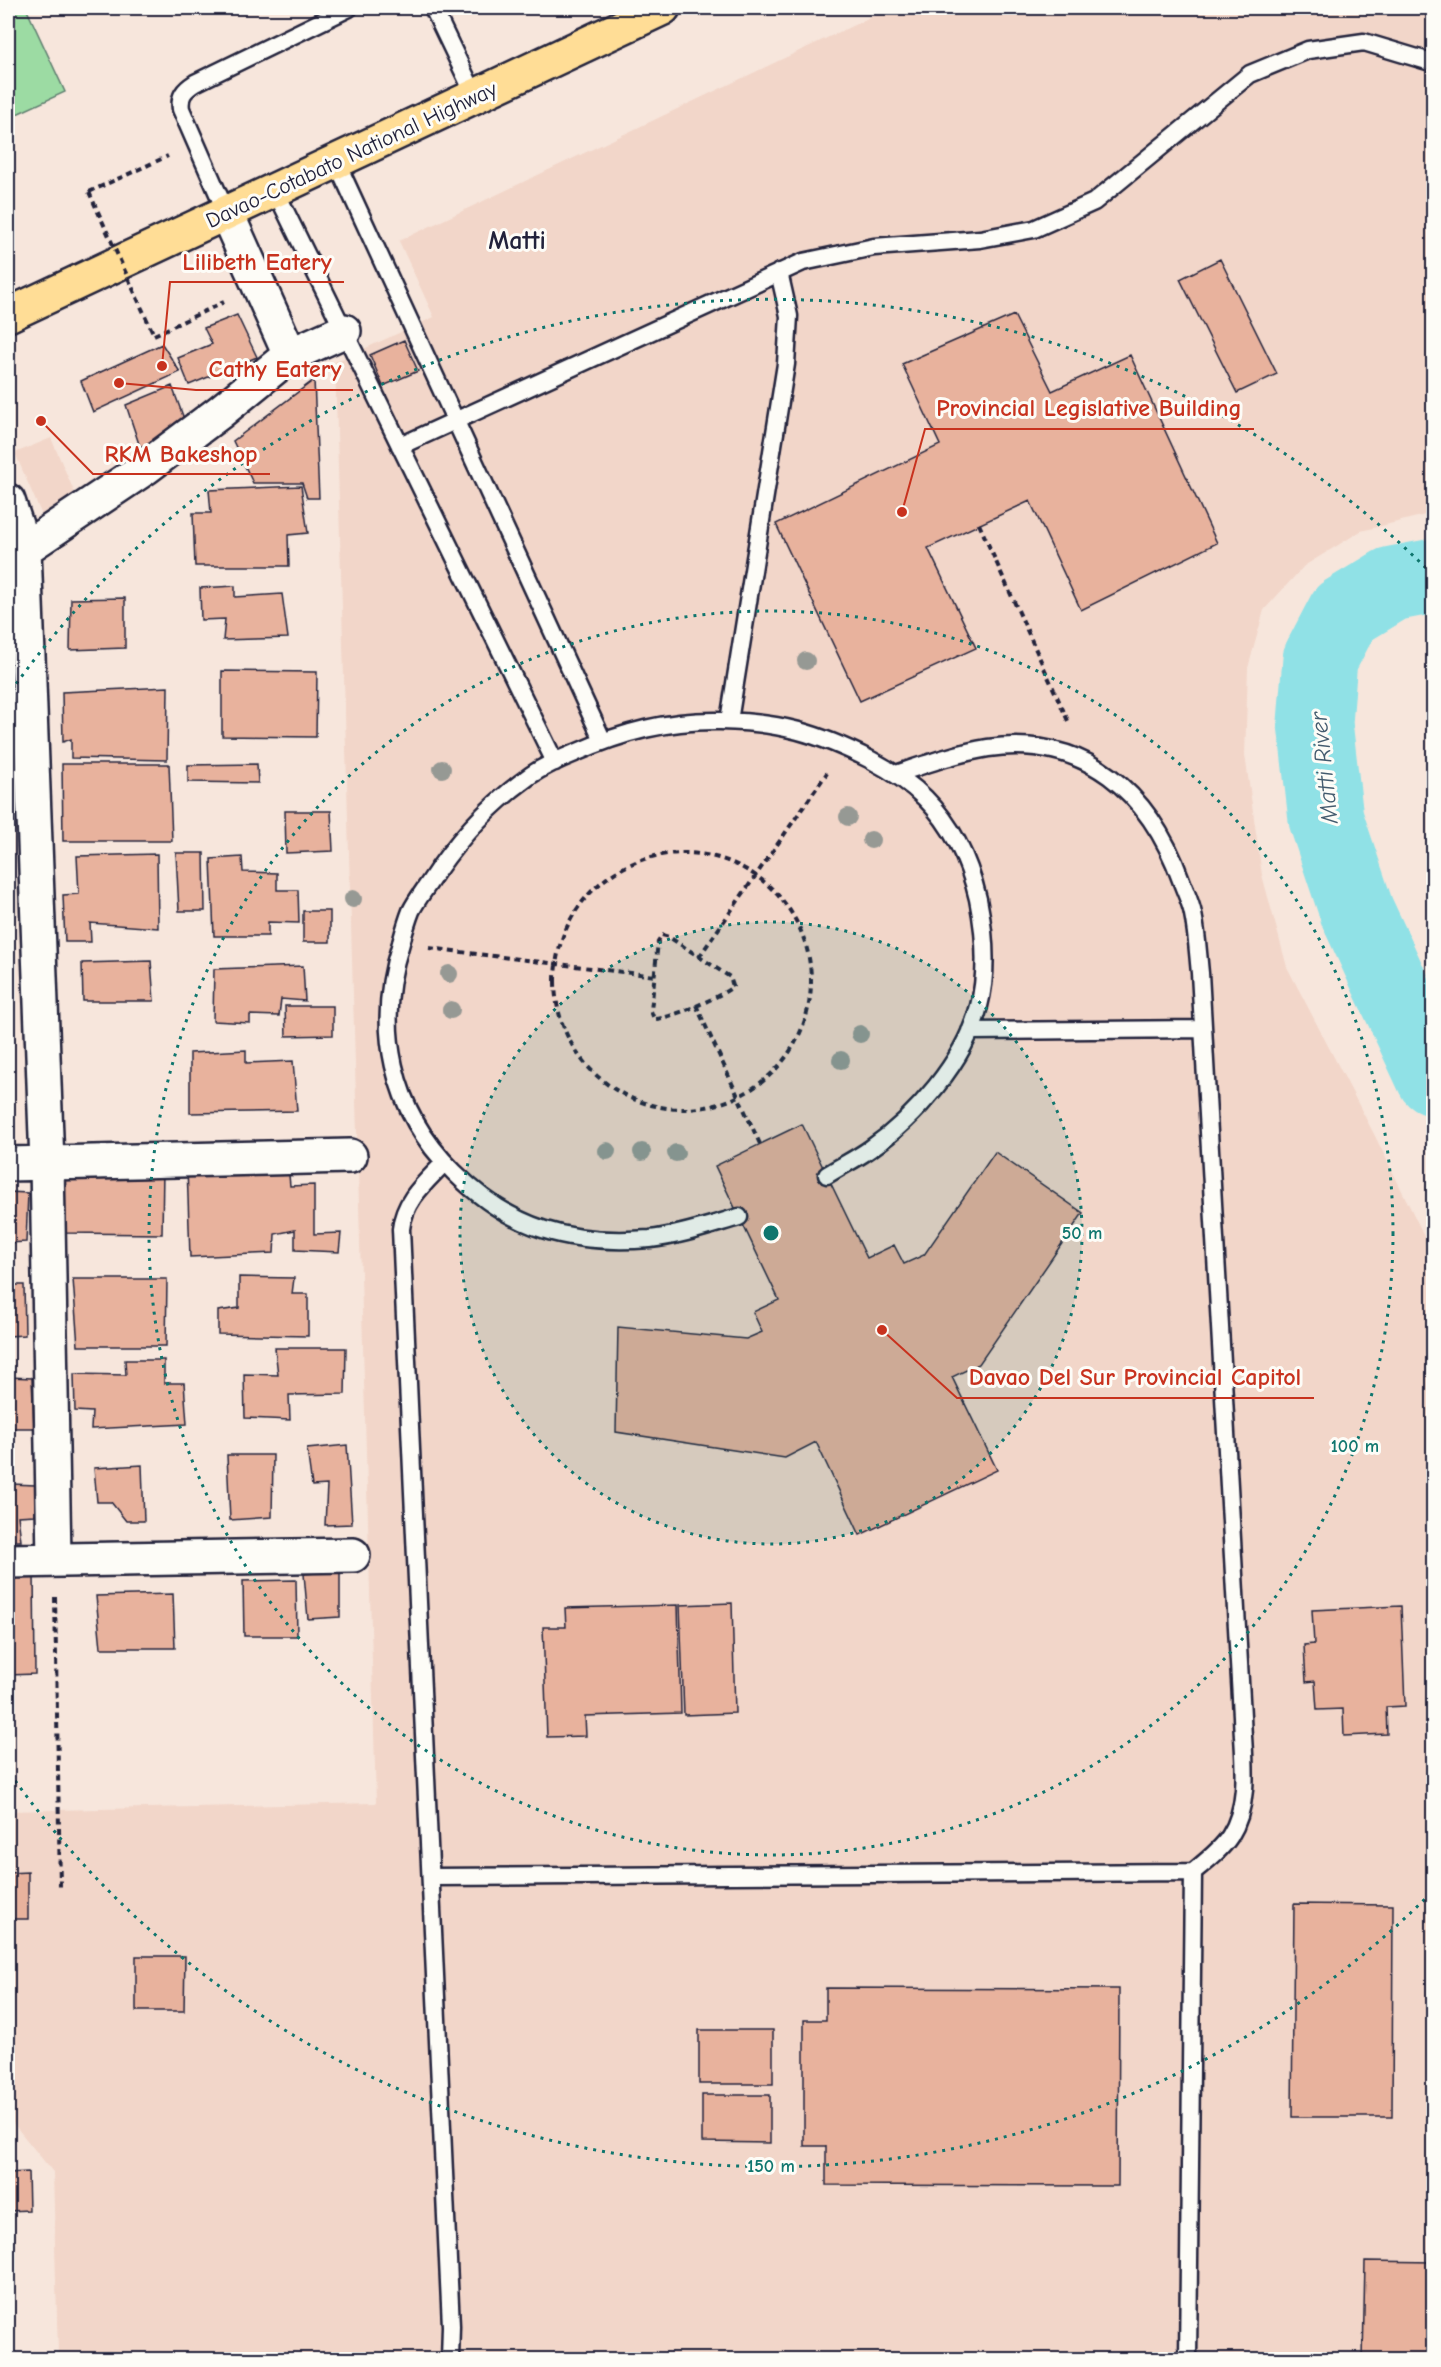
<svg xmlns="http://www.w3.org/2000/svg" width="1441" height="2367" font-family="'Comic Neue',sans-serif">
  <rect width="100%" height="100%" fill="#f7e6dc"/>
  <filter id="ink" filterUnits="userSpaceOnUse"><feTurbulence type="fractalNoise" baseFrequency=".0167" numOctaves="2"/><feDisplacementMap in="SourceGraphic" scale="12" xChannelSelector="R" yChannelSelector="G"/><feConvolveMatrix kernelMatrix="1 2 1 2 8 2 1 2 1" color-interpolation-filters="sRGB"/></filter>
  <g filter="url(#ink)">
    <path fill="#f2d6c9" d="M890 8H1433V513L1361 531 1304 566 1264 610 1248 668 1245 755 1262 875 1287 967 1375 1136 1433 1254V2359L8 2360V2356L58 2354 53 2172 8 2117V1811L376 1803 335 362 434 317 399 241Z
      M51 438 80 505 44 520 15 453Z"/>
    <path fill="#9cdba3" stroke="#5f7e6f" stroke-width="1.5" d="M8 8H26L65 92 8 118Z"/>
    <g fill="none" stroke-linecap="round" stroke-linejoin="round">
      <path stroke="#90e1e6" stroke-width="75" d="M1434 576 1392 584 1344 613 1320 659 1315 723 1326 819 1357 912 1434 1078"/>
    </g>
    <path fill="#e8b29d" stroke="#22223b" stroke-width="1.5" d="M1220 259 1277 374 1237 393 1180 279Z
      M237 315 257 357 189 385 178 358 212 344 204 328Z
      M1014 315 1052 391 1130 355 1217 543 1081 610 1030 501 928 548 976 648 860 701 776 524 940 445 902 364Z
      M404 340 418 371 383 386 370 355Z
      M162 344 180 372 93 412 81 381Z
      M314 380 319 498H307L302 483H253L233 441Z
      M172 386 187 427 140 447 126 405Z
      M301 486 308 533 288 535 289 566H195L193 513H211L209 490Z
      M235 586V597L282 594 288 638 223 640 225 619 201 620 200 588Z
      M125 598V648L70 650 71 599Z
      M222 671 317 672 316 737 222 736Z
      M168 687 167 760 71 758V739L63 742 62 692Z
      M62 764H169L172 841H63Z
      M257 764 258 783 188 782V765Z
      M285 811H331L333 851 286 853Z
      M176 853H204L205 911H179Z
      M157 854 158 928 90 923 91 942H65L63 895 79 894 77 856Z
      M242 857 243 872 277 873V890H298L299 923 268 922V936H214L211 859Z
      M303 911H330V942H303Z
      M151 961 154 1001H83L82 963Z
      M303 966 305 1001 281 999 279 1016 250 1015V1023L213 1021 214 969Z
      M285 1006H333V1035L286 1036Z
      M246 1050V1063L293 1061 297 1111 190 1113V1053Z
      M802 1124 867 1258 894 1245 904 1264 924 1255 995 1152 1083 1213 979 1364 952 1377 997 1470 860 1535 816 1442 785 1458 616 1432 618 1327 746 1339 762 1332 753 1312 779 1300 715 1166Z
      M288 1164 290 1186 314 1185V1234L341 1233 339 1252 295 1250V1230L275 1234 274 1253 190 1257 187 1166Z
      M163 1169 162 1234 65 1233 63 1170Z
      M8 1185V1192L28 1193 26 1242 8 1243Z
      M239 1277 294 1278 292 1294H308V1336L218 1334V1311L239 1308Z
      M73 1279H167L166 1346H78Z
      M8 1285H24L25 1335 8 1336Z
      M275 1348H346L345 1394 289 1395 290 1420 245 1418 244 1374 278 1375Z
      M125 1360H164V1383H184L187 1424 91 1429 92 1412 75 1411 74 1374 126 1375Z
      M8 1377 32 1378 34 1428H8Z
      M347 1445 352 1524 325 1525 327 1485 312 1486 307 1449Z
      M227 1455H273L272 1517 230 1520Z
      M142 1465 144 1521H126L111 1502H97L94 1468Z
      M8 1470H12L11 1484 35 1485V1515L18 1516 21 1541H8Z
      M340 1571V1617L308 1619 304 1574Z
      M8 1572H34L35 1674 8 1675Z
      M296 1580 297 1636H244L243 1581Z
      M173 1594 175 1648H101L96 1596Z
      M732 1603 735 1713 684 1715 680 1605Z
      M678 1605 681 1713 585 1716 586 1736 547 1737 543 1627H566L565 1608Z
      M1401 1606 1405 1706 1386 1707 1387 1734 1344 1736 1343 1709 1317 1710 1315 1681 1306 1682 1304 1645 1314 1644 1312 1610Z
      M28 1872V1919H8V1873Z
      M1294 1904 1393 1905 1392 2117H1292Z
      M136 1956H185L184 2011H136Z
      M826 1988 1119 1989 1118 2186 826 2185V2146H804V2020H826Z
      M699 2030H773V2084H699Z
      M702 2095H770V2143L702 2142Z
      M28 2172 29 2210 8 2211V2173Z
      M1365 2261 1434 2262V2360H1363Z"/>
    <g fill="none" stroke-linecap="round" stroke-linejoin="round">
      <g stroke="#22223b" stroke-width="21">
        <path id="service" d="M433 8 475 96
          M336 161 603 741
          M275 190 555 762
          M226 212 181 109C179 96 184 90 195 83L349 8
          M400 446 803 262 874 247 980 239 1034 229 1094 202 1250 74 1308 50 1364 42 1434 63
          M729 721 786 364 789 316 779 272
          M970 1031 1203 1029
          M444 1163C425 1183 404 1200 401 1229L451 2326 450 2360
          M739 1217C711 1225 679 1236 650 1239 570 1245 512 1230 454 1172 391 1110 374 1026 401 943 404 932 407 921 411 911 416 901 423 892 429 883 456 841 490 804 531 775 544 766 560 759 575 753 623 732 668 720 720 721 779 722 818 733 871 760 890 770 909 782 925 798 953 826 969 860 978 899 985 934 988 972 979 1006 965 1061 915 1118 870 1149 856 1159 841 1166 827 1175
          M431 1877 1193 1872C1205 1862 1221 1850 1230 1836 1252 1801 1243 1755 1242 1716L1200 973C1198 954 1197 933 1193 914 1191 903 1185 891 1181 880 1150 793 1085 734 988 748 957 753 926 764 896 774
          M1188 2360 1193 1872"/>
      </g>
      <g stroke="#22223b" stroke-width="38">
        <path id="minor" d="M226 212 290 355
          M8 501 24 549 47 1163 54 1560
          M8 558 24 549 145 468 220 412 290 355 344 331
          M8 1164 350 1156
          M8 1561 353 1555"/>
      </g>
      <g stroke="#22223b" stroke-width="38">
        <path id="trunk" d="M8 315 663 8"/>
      </g>
      <path stroke="#22223b" stroke-width="4" stroke-dasharray="6 4.5" stroke-linecap="butt" d="M89 192 168 156
        M154 335 224 302
        M979 524 1069 723
        M555 981a128 128 0 1 1 256 0a128 128 0 1 1-256 0Z
        M662 935 669 937 730 977 733 986C724 996 666 1020 654 1019L651 1011 658 941Z
        M429 948 655 976
        M699 957 827 773
        M696 1005 760 1144
        M55 1597 60 1887"/>
      <use href="#service" stroke="#fdfcf7" stroke-width="16"/>
      <use href="#minor" stroke="#fdfcf7" stroke-width="33"/>
      <use href="#trunk" stroke="#ffdd96" stroke-width="33"/>
      <path stroke="#22223b" stroke-width="4" stroke-dasharray="6 4.5" stroke-linecap="butt" d="M89 192 154 335"/>
    </g>
    <g fill="#969994">
      <circle cx="806" cy="661" r="9"/>
      <circle cx="442" cy="769" r="9"/>
      <circle cx="848" cy="817" r="9"/>
      <circle cx="871" cy="840" r="9"/>
      <circle cx="353" cy="899" r="9"/>
      <circle cx="449" cy="974" r="9"/>
      <circle cx="451" cy="1010" r="9"/>
      <circle cx="860" cy="1034" r="9"/>
      <circle cx="841" cy="1060" r="9"/>
      <circle cx="607" cy="1151" r="9"/>
      <circle cx="642" cy="1152" r="9"/>
      <circle cx="676" cy="1153" r="9"/>
    </g>
  </g>
  <circle cx="771" cy="1233" r="311" fill="#0f766e" fill-opacity=".12"/>
  <g fill="none" stroke="#0f766e" stroke-width="3" stroke-dasharray="3 6">
    <circle cx="771" cy="1233" r="311"/>
    <circle cx="771" cy="1233" r="622"/>
    <path d="M1431 1893A933 933 0 0 1 11 1775M11 691A933 933 0 0 1 1431 573"/>
  </g>
  <g text-anchor="middle" stroke-width="6" stroke-linejoin="round" paint-order="stroke">
    <g font-size="22" fill="#22223b" stroke="#fdfcf7">
      <text transform="translate(351 154) rotate(-25)" y="8">Davao-Cotabato National Highway</text>
    </g>
    <g font-size="24" font-style="italic" fill="#435b6e" stroke="#fdfcf7">
      <text transform="translate(1324 768) rotate(-96)" y="8">Matti River</text>
    </g>
    <g font-size="26" font-weight="bold" fill="#22223b" stroke="#fdfcf7">
      <text x="517" y="249">Matti</text>
    </g>
  </g>
  <circle cx="771" cy="1233" r="9" fill="#0f766e" stroke="#fdfcf7" stroke-width="3"/>
  <g font-size="18" text-anchor="middle" font-weight="bold" fill="#0f766e" stroke="#fdfcf7" stroke-width="6" stroke-linejoin="round" paint-order="stroke">
    <text x="1082" y="1239">50 m</text>
    <text x="1355" y="1452">100 m</text>
    <text x="771" y="2172">150 m</text>
  </g>
  <path fill="none" stroke="#c8321e" stroke-width="2" d="M162 366L170 282H344M119 383L196 390H353M902 512L925 429H1254M41 421L93 474H270M882 1330L957 1398H1314"/>
  <g fill="#c8321e" stroke="#fdfcf7" stroke-width="2">
    <circle cx="162" cy="366" r="6"/>
    <circle cx="119" cy="383" r="6"/>
    <circle cx="902" cy="512" r="6"/>
    <circle cx="41" cy="421" r="6"/>
    <circle cx="882" cy="1330" r="6"/>
  </g>
  <g font-size="24" text-anchor="middle" font-weight="bold" fill="#c8321e" stroke="#fdfcf7" stroke-width="6" stroke-linejoin="round" paint-order="stroke">
    <text x="257" y="270">Lilibeth Eatery</text>
    <text x="275" y="377">Cathy Eatery</text>
    <text x="1089" y="416">Provincial Legislative Building</text>
    <text x="181" y="462">RKM Bakeshop</text>
    <text x="1135" y="1385">Davao Del Sur Provincial Capitol</text>
  </g>
  <rect width="1441" height="2367" fill="none" stroke="#fdfcf7" stroke-width="30"/>
  <rect x="15" y="15" width="1411" height="2337" fill="none" stroke="#22223b" stroke-width="2" filter="url(#ink)"/>
</svg>
